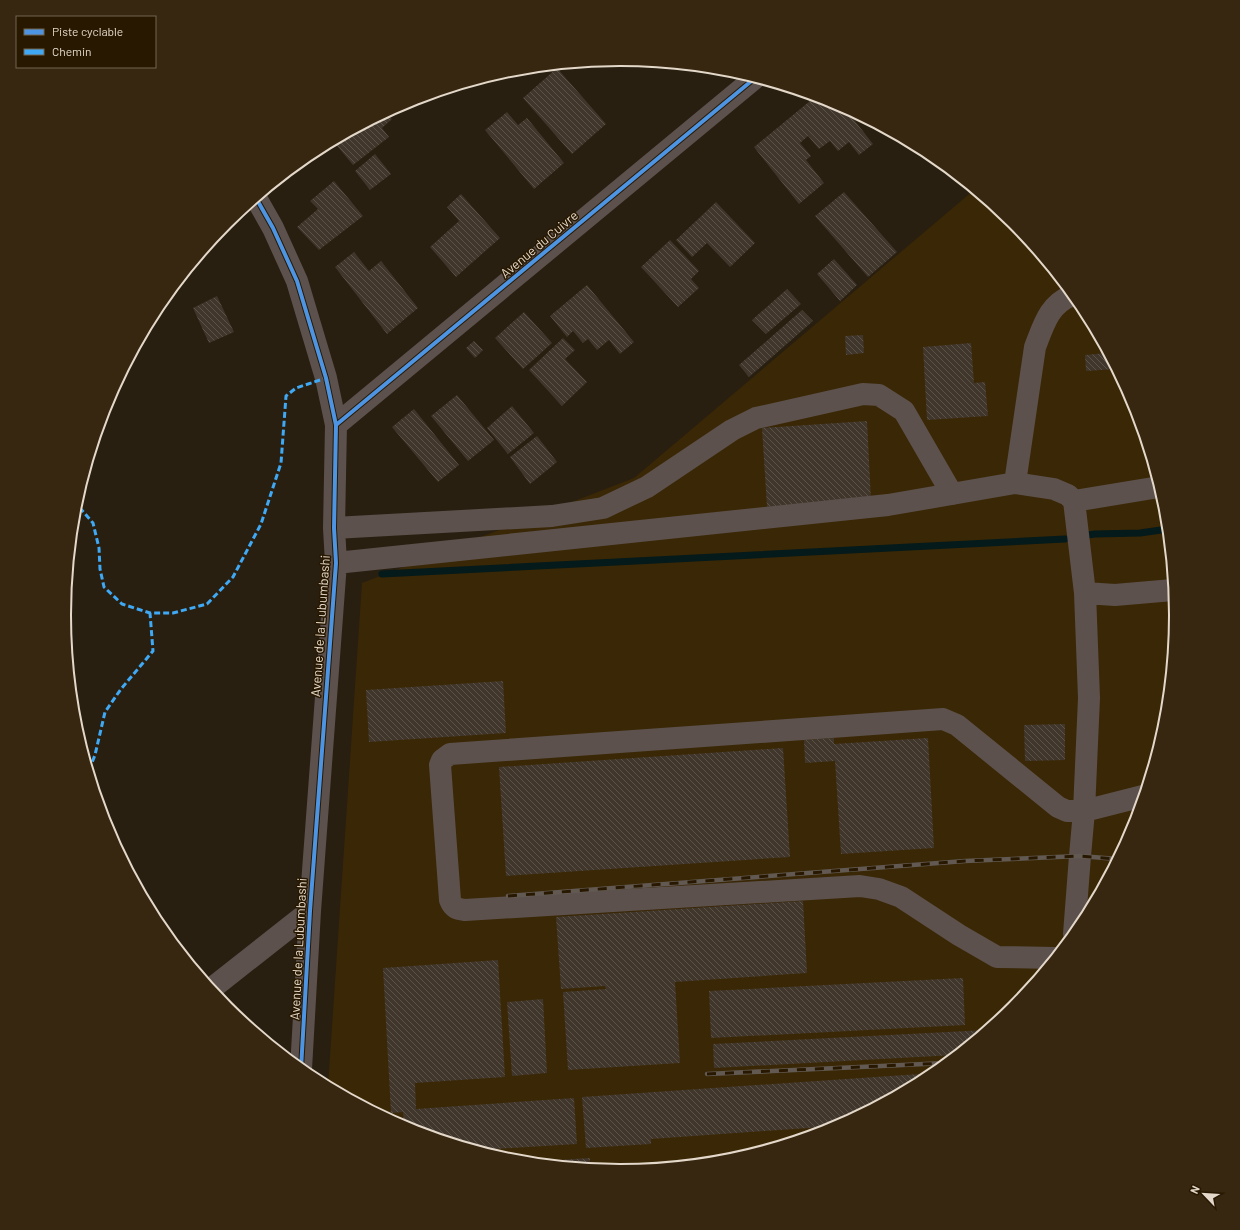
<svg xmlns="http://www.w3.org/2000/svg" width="1240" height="1230" font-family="Barlow,sans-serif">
  <defs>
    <pattern id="building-back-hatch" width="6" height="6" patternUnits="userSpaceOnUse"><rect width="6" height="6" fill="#40362b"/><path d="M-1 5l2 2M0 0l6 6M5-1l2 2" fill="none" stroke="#5b5248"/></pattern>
  </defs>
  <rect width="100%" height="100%" fill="#281f10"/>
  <path fill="#3a2705" d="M974 190 1013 222 1082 306 1134 402 1165 507 1176 615 1165 724 1134 828 1082 924 1013 1008 929 1077 833 1129 728 1160 620 1171 511 1160 407 1129 328 1086 362 583 634 478Z"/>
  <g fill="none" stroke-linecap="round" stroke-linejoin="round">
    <path stroke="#041a1b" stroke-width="7" d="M1080 536 1095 534 1140 533 1168 529
      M382 574 1065 539"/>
  </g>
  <path fill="url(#building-back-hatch)" d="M642 61 653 62 647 68Z
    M557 68 606 124 572 154 523 98Z
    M816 96 833 101 844 107 873 144 859 155 849 142 838 151 830 141 819 149 808 136 800 143 811 156 806 160 824 183 799 204 754 147Z
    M507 112 518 125 527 118 564 163 534 189 485 130Z
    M386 113 392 119 382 128 389 137 353 165 333 141Z
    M375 154 391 174 370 190 355 171Z
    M334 181 363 216 319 250 297 227 318 209 310 201Z
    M844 192 897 252 868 277 815 216Z
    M461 194 500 238 456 277 430 247 459 221 447 207Z
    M716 202 755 243 730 267 707 243 692 257 676 240Z
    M670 240 699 271 691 279 699 288 678 307 641 267Z
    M354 252 369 271 381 261 418 308 387 334 335 267Z
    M834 259 857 285 840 301 817 274Z
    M587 285 634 342 620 354 609 340 597 350 588 339 583 343 573 331 567 337 550 316Z
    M787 289 801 304 766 334 752 320Z
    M217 296 234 332 209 343 193 308Z
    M802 310 813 321 749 377 739 365Z
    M524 312 552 343 523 369 495 338Z
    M863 335 864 353 846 355 845 336Z
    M563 338 575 350 565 359 587 382 562 406 529 370Z
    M474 341 483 350 475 358 466 348Z
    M971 343 974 383 985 382 988 416 927 420 923 347Z
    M1107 353 1116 369 1086 371 1085 355Z
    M457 395 494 440 468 461 431 416Z
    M512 406 534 433 508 454 487 428Z
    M414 409 459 465 438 482 392 427Z
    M867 421 871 500 767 507 762 428Z
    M537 436 557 462 530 484 510 457Z
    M503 681 506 733 369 742 366 690Z
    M1065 724V760L1025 761 1024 725Z
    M834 738V744L928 738 934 848 841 854 835 761 805 763 804 740Z
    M783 748 790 857 506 876 499 767Z
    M803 901 807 973 675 982 680 1063 568 1070 563 992 606 989 605 986 561 989 556 917Z
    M498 960 505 1077 415 1083 416 1109 574 1098 577 1144 478 1150 407 1129 401 1125H404L403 1112 391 1113 383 968Z
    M963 978 965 1025 711 1038 709 991Z
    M543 999 547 1073 512 1076 507 1002Z
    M987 1030 955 1055 714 1068 713 1044Z
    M934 1073 929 1077 837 1126 651 1139V1144L586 1148 582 1097Z
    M590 1158V1168L542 1163V1161Z"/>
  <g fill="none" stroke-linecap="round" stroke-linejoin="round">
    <path stroke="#5c514d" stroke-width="22" d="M256 198 273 228 297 281 326 378 336 425 334 528 336 563 310 911 301 1069
      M336 425 755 78
      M1015 483 1035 347C1044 324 1049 304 1073 295
      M1074 501 1159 487
      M334 528 552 516 603 508 647 487 732 430 756 418 863 394 879 395 904 411 952 494
      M336 563 888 505 1015 483 1054 489 1068 495 1074 501 1085 593 1089 698 1084 811 1080 856 1074 934
      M1085 593 1115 595 1173 590
      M1055 958 997 957 959 935 901 897 879 889 860 886 465 910C457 909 453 908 450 900L440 765 442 760 450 754 943 719 957 725 1058 807 1067 811H1084L1143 796
      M211 989 310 911"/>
    <g stroke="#625a52" stroke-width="4.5">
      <path id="rail" d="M508 896 965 861 1080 856 1117 859
        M707 1074 946 1063"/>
    </g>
    <use href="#rail" stroke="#281800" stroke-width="3" stroke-dasharray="9" stroke-linecap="butt"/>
    <path stroke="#3fa9f5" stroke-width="3" stroke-dasharray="6 3" stroke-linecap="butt" d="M77 499 79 507 93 523 99 548 100 569 104 587 122 604 150 613H173L207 604 233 577 261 524 281 463 286 396 296 388 326 378
      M89 770 95 755 105 712 121 689 153 651 150 613"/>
    <g stroke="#281800" stroke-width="6">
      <path id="cycleway" d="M256 198 273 228 297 281 326 378 336 425 334 528 336 563 310 911 301 1069
        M336 425 755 78"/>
    </g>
    <use href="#cycleway" stroke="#4d94e3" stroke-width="4"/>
  </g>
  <g text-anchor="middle" stroke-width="3" stroke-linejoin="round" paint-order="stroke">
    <g font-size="13" fill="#e3d8c9" stroke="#281800">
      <text transform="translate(539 244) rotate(-40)" y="5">Avenue du Cuivre</text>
      <text transform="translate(320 626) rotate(-86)" y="5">Avenue de la Lubumbashi</text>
      <text transform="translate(298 949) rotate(-87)" y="5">Avenue de la Lubumbashi</text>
    </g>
  </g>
  <path d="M0 0H1240V1230H0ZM71 615a549 549 0 1 1 1098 0a549 549 0 1 1-1098 0Z" fill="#372710" fill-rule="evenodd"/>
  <path fill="none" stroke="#e3d8c9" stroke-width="2" d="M71 615a549 549 0 1 1 1098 0a549 549 0 1 1-1098 0Z"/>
  <rect x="16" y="16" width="140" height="52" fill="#281800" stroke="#736550"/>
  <rect x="24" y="29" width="20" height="6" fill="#4d94e3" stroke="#736550"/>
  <text x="52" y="36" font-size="12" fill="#e3d8c9">Piste cyclable</text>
  <rect x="24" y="49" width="20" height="6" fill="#3fa9f5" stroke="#736550"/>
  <text x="52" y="56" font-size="12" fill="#e3d8c9">Chemin</text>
  <g transform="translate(1204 1194) rotate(295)" stroke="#281800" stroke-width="3" paint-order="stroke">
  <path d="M0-3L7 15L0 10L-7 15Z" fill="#e3d8c9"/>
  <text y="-6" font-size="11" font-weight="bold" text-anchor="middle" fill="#e3d8c9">N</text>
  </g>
</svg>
